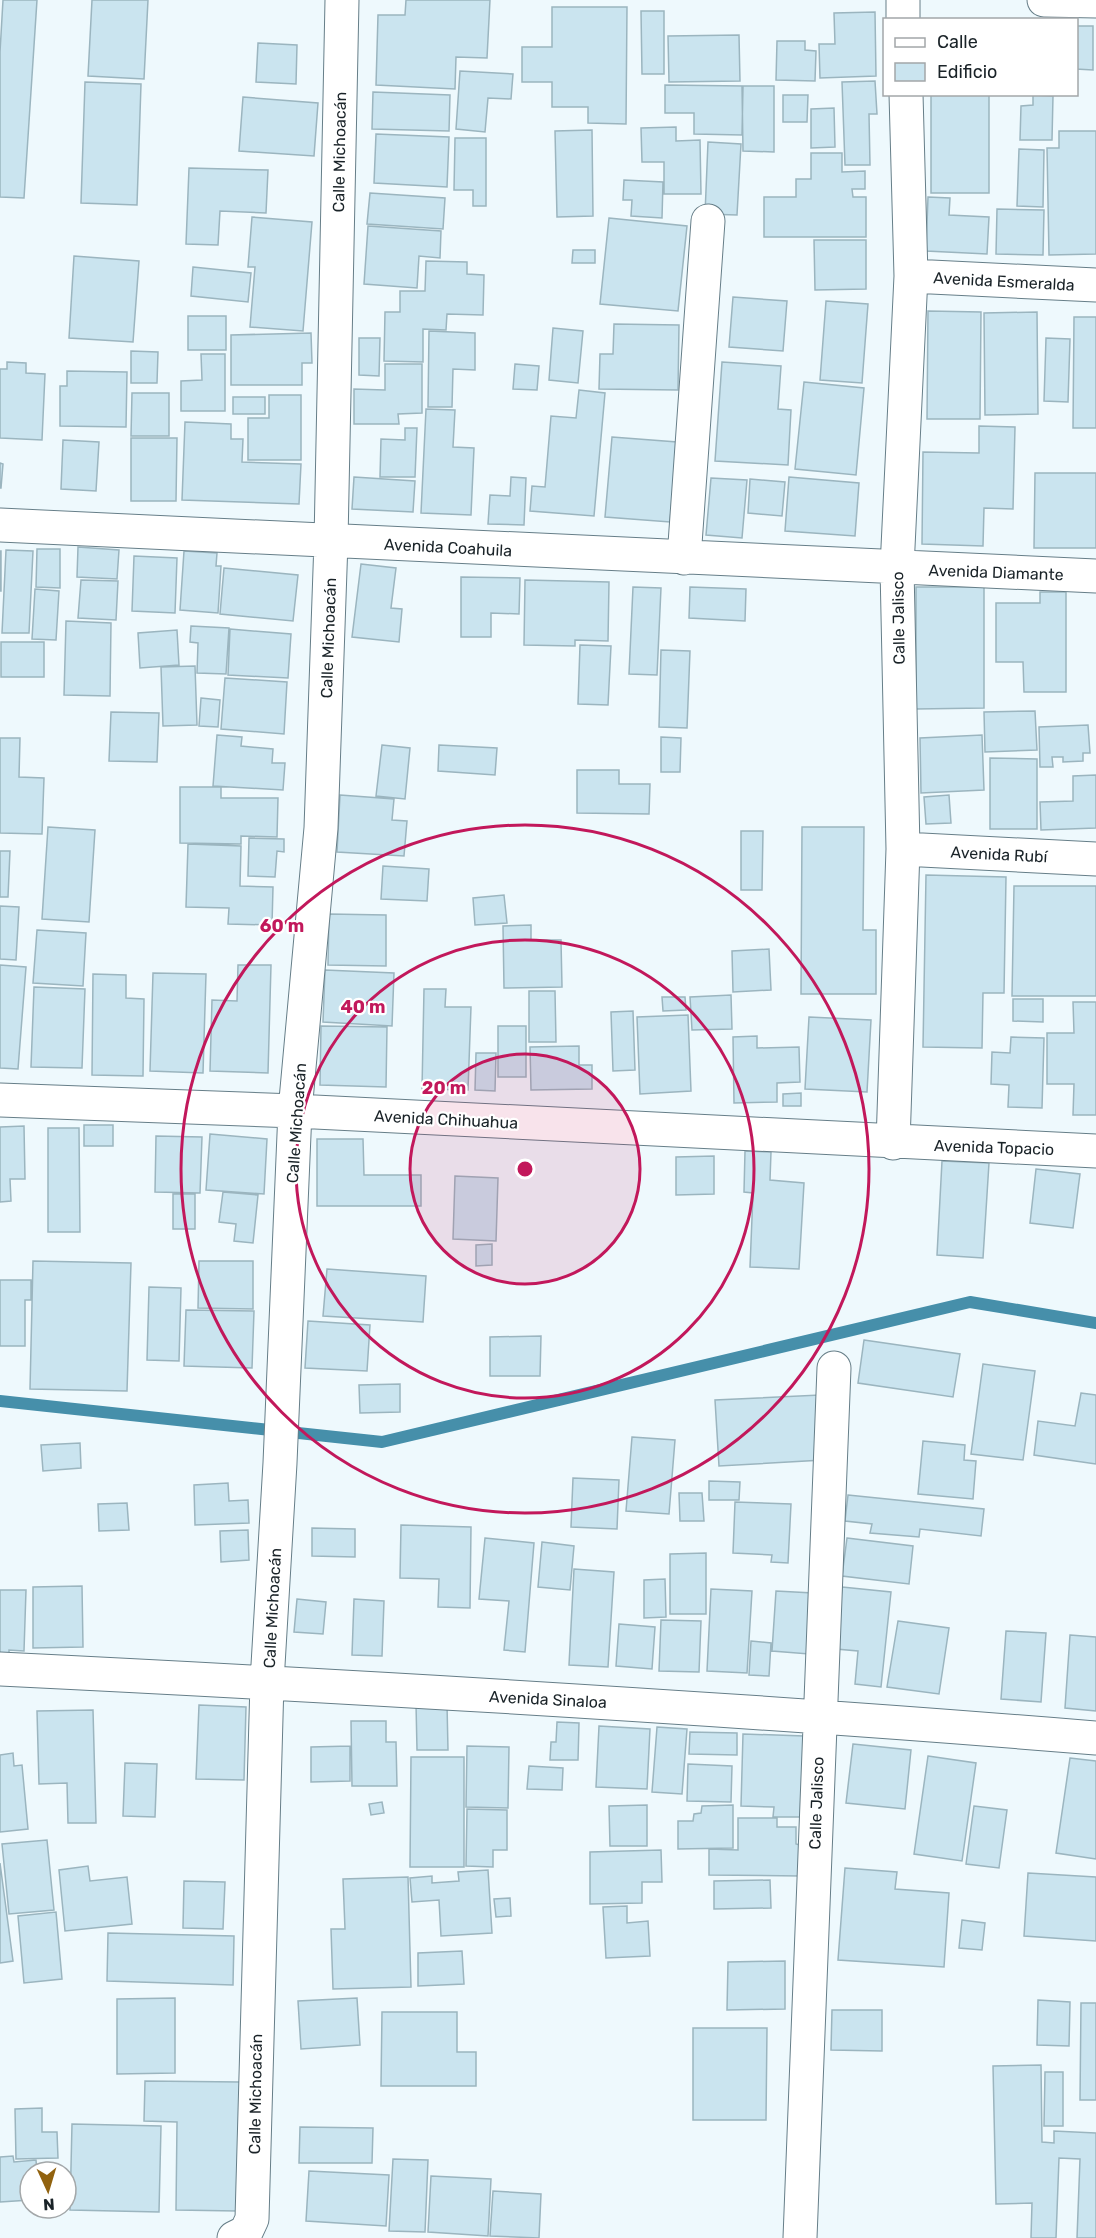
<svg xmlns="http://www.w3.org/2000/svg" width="1096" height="2238" font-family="Rubik,sans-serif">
  <rect width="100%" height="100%" fill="#eef9fd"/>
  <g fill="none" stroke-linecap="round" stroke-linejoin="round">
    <path stroke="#468faa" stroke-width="12" d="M0 1401 382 1442 970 1302 1096 1323"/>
  </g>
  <path fill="#cae4ef" stroke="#9bb5bf" stroke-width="1.5" d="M3 0H37L24 198 0 197V52Z
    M92 0H148L144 79 88 76Z
    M406 0H490L487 58 456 57 455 89 376 85 378 15H405Z
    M552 7H627L626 124 588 123V107H552V82H522V47H552Z
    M641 11H664V74H642Z
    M875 12 876 76 820 78 819 44H835L834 13Z
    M1076 26H1093V70L1076 69Z
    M739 35 740 81 669 82 668 36Z
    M777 41H805V50L816 51 815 81 776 80Z
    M258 43 297 45 296 84 256 82Z
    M460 71 513 74 511 99 488 98 485 132 456 129Z
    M875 81 877 114H869L870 165H845L842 82Z
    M85 82 141 84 137 205 81 203Z
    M665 85 743 86 742 135 694 134V113H665Z
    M742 86H774V152L743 151Z
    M373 92 450 95 449 131 372 129Z
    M931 94H989V193H931Z
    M783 95H808L807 122H783Z
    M1033 95 1053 96 1052 140H1020L1021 106 1033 105Z
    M243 97 318 103 314 156 239 151Z
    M834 108 835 147 811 148V109Z
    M676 127V141L700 140 701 194H664V162H642L641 128Z
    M592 130 593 216 557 217 555 131Z
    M1059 131H1096V254L1049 255 1047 148H1059Z
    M376 134 449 137 447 187 374 183Z
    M455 138H486V206H473V190H454Z
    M708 142 741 144 737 215 705 214Z
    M1019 149 1044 150 1043 207 1017 206Z
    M811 153H842V172L865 171V189H852L853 197H866V237H764V197H796V179H811Z
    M189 168 268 170 266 213 220 211 218 245 186 244Z
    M624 180 663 182 662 218 631 216 632 200H623Z
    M370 193 445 198 443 229 367 224Z
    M928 197 950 198 949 215 989 217 987 254 926 251Z
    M997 209 1044 210 1043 255 996 254Z
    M252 217 312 222 303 331 250 327 255 267H248Z
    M609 218 687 226 678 311 600 304Z
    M368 226 441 231 440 258 419 256 417 288 364 284Z
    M814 240H866V289L815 290Z
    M573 250H595V263H572Z
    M74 256 139 261 133 342 69 338Z
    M426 261 467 262V274L484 275 483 315 447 314 446 330 423 329V362L384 361 385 312H400V291H425Z
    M193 267 251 273 248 302 191 296Z
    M733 297 787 301 783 351 729 347Z
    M826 301 868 304 862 383 820 380Z
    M928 311 981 312 980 419H927Z
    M1037 312 1038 414 985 415 984 313Z
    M188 316H226V350H188Z
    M1074 317H1096V428H1073Z
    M614 324 679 325 678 390 599 389 600 354H613Z
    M553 328 583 331 578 383 549 380Z
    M429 331 475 333V370L453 369 452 407H428Z
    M311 333 312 363H302V385H231V335Z
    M359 338H380L379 376 359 375Z
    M1046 338 1070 339 1068 402 1044 401Z
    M131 351 158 352 157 383H131Z
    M201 354H225V411H181V381L202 380Z
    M7 362 26 363V373L45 374 42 440 0 438V369H7Z
    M722 362 781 366 778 409 791 410 788 465 715 461Z
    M385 364H422V413L398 414 399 424H354V389L385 390Z
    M515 364 539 366 537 390 513 389Z
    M67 371 127 372 126 427 60 426V386H67Z
    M804 382 864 388 856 475 795 469Z
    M579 390 605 393 594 516 530 511 532 486 545 487 551 416 576 418Z
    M132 393H169V436H131Z
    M269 395H301V460H248V418H269Z
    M233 397H265V414H233Z
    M426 409 455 410 453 447 474 448 471 515 421 513Z
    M185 422 231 424V439H243L242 462 301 464 299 504 182 500Z
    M979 426 1015 427 1013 509 984 508 983 546 922 544 923 452 979 453Z
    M405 428H417L415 477H380L381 439 405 440Z
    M612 437 677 442 670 522 605 517Z
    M131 438H177L176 501H131Z
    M63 440 99 442 96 491 61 489Z
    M0 463 3 464 1 488H0Z
    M1035 473H1096V548H1034Z
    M354 477 415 481 413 512 352 509Z
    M511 477 526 478 524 525 488 524 490 495 510 496Z
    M789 477 859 483 855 536 785 531Z
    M711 478 747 480 742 538 706 535Z
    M750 479 785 482 782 516 748 513Z
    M78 547 119 550 117 579 77 577Z
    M37 549H60V588L36 587Z
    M6 550 33 551 29 633H2Z
    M0 551H1V591H0Z
    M184 551 217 553 216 566H221L218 613 180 610Z
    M134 556 177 558 175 613 132 611Z
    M361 564 396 568 391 608 402 609 399 642 352 637Z
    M224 568 298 575 293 621 220 614Z
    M461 577 520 578 519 614 491 613V637H461Z
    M81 580 118 581 116 620 78 618Z
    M525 580 609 582 608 641 575 640V646L524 645Z
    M633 587 661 588 657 675 629 674Z
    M690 587 746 589 745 621 689 618Z
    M916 587H984V708L916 709Z
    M35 589 59 591 56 640 32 639Z
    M1040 592H1066V692H1024L1023 662H996V603H1040Z
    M66 621 111 623 110 696 64 695Z
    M191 626 229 628 226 674 197 673 198 643 190 642Z
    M230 629 291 634 288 678 228 675Z
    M177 630 179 665 140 668 138 633Z
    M1 642H44V677H1Z
    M580 645 611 646 608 705 578 704Z
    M661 650 690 651 687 728 659 727Z
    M195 666 197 725 163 726 161 667Z
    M225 678 287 682 284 734 221 729Z
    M201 698 220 700 218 727 199 726Z
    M1035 711 1037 750 985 752 984 712Z
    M111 712 159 713 157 762 109 761Z
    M1088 725 1090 753H1083V761L1063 762V757H1052L1053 767H1040L1039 727Z
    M217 735 242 737 241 746 273 749 272 763H285L283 790 213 786Z
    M982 735 984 790 921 793 920 738Z
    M661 737 681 738 680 772H661Z
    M0 738H20L19 777 44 778 42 834 0 833Z
    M382 745 410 748 405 799 376 796Z
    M439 745 497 748 495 775 438 771Z
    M990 758 1037 759V829H990Z
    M577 770H619V784H650L649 814 577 813Z
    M1096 775V828L1041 830 1040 802 1073 801V776Z
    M180 787H221V798H278L277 837 241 836V844L180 843Z
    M340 795 394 799 392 820 407 821 404 856 337 852Z
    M949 795 951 823 926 824 924 797Z
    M48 827 95 830 89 922 42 919Z
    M802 827H864L863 930H876V994H801Z
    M741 831H763L762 890H741Z
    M249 838 284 839V852L277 851 275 877 248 876Z
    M188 844 241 846 240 886 273 887 272 925 228 924 229 908 186 907Z
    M0 851H10L8 897H0Z
    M383 866 429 869 427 901 381 899Z
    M926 875 1006 877 1004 993H983L982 1048 923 1047Z
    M1014 886H1096V996H1012Z
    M504 895 507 923 475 925 473 898Z
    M0 906 19 907 16 960 0 959Z
    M329 914 386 915V966L328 965Z
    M531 925V940H561L562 987 504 988 503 926Z
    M37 930 86 933 83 986 33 983Z
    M769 949 771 990 733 992 732 951Z
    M0 965 26 967 18 1069 0 1068Z
    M238 965H271L268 1073 210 1071 212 1000 237 1001Z
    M325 970 394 973 392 1026 323 1022Z
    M153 973 206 974 203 1073 150 1071Z
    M93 974 126 975V998L144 999 143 1076 92 1075Z
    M34 987 85 989 82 1068 31 1067Z
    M424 989H446L445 1007H471L468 1090 422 1089Z
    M529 991H555L556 1042H529Z
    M731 995 732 1029 692 1030 690 997Z
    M662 997H685L686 1010 663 1011Z
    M1013 999H1043V1022L1013 1021Z
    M1073 1002H1096V1115H1073L1074 1084H1047V1033H1074Z
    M633 1011 635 1070 613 1071 611 1012Z
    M688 1015 691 1091 640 1094 637 1017Z
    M809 1017 871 1020 867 1092 805 1089Z
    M321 1026 387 1027 386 1087 320 1085Z
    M498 1026H526V1077H498Z
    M757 1036V1048L799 1047 800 1082 777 1083V1102L734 1103 733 1037Z
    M1011 1037 1044 1038 1042 1108 1008 1107 1009 1085 991 1084 992 1052 1010 1053Z
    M579 1046V1065H592V1089L531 1090 530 1047Z
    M476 1053H496L495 1091 475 1090Z
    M801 1093V1106H783V1094Z
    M84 1125H113V1146H84Z
    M24 1126 25 1179H10L11 1201 0 1202V1127Z
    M48 1128H79L80 1232H48Z
    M210 1134 267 1139 264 1194 206 1190Z
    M156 1136 202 1137 200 1193 155 1192Z
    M317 1139H363L364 1175H421V1206H317Z
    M745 1151 771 1152 770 1180 804 1183 799 1269 750 1267 753 1193 744 1192Z
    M714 1156V1194L676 1195V1157Z
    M942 1161 989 1163 983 1258 937 1255Z
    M1036 1169 1080 1174 1073 1228 1030 1223Z
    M455 1176 498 1178 496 1241 453 1239Z
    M223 1192 258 1195 253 1243 234 1241 236 1224 219 1222Z
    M173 1194H195V1229H173Z
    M492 1244V1265L476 1266V1245Z
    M33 1261 131 1263 127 1391 30 1389Z
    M199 1261H253V1309L198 1308Z
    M327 1269 426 1276 423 1322 323 1316Z
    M0 1280H31V1300H25V1346H0Z
    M149 1287 181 1288 179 1361 147 1360Z
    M186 1310 254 1311 252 1368 184 1366Z
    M308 1321 370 1325 367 1371 305 1368Z
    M541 1336 540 1376H490V1337Z
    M864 1340 960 1354 953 1397 858 1383Z
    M983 1364 1035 1371 1023 1460 971 1454Z
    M400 1384V1412L360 1413 359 1385Z
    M1081 1393 1096 1395V1464L1034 1455 1038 1421 1075 1426Z
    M820 1395 823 1460 719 1466 715 1400Z
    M632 1437 675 1440 669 1514 626 1511Z
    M923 1441 965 1445 964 1460 976 1461 973 1499 918 1494Z
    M80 1443 81 1468 43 1471 41 1445Z
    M573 1478 619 1480 617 1529 571 1527Z
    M709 1481 740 1482 739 1500H709Z
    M228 1483 229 1501 248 1500 249 1523 195 1525 194 1485Z
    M679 1493H702L704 1521H680Z
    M848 1495 984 1509 981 1536 920 1529 919 1537 870 1533 872 1524 845 1521Z
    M735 1502 791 1504 788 1563 771 1562 772 1555 733 1553Z
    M127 1503 129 1530 99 1531 98 1504Z
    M401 1525 471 1527 470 1608 438 1607 439 1579 400 1578Z
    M312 1528 355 1529V1557L312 1556Z
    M248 1530 249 1560 221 1562 220 1531Z
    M485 1538 534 1543 525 1652 504 1650 509 1601 479 1599Z
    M847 1538 913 1546 909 1584 842 1576Z
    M542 1542 574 1546 570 1590 538 1587Z
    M706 1553V1614H670V1554Z
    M574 1569 614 1572 608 1667 569 1665Z
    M665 1579 666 1617 644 1618V1580Z
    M82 1586 83 1647 33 1648V1587Z
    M842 1587 891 1592 881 1687 855 1684 858 1651 836 1649Z
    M711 1589 752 1591 747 1673 707 1671Z
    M0 1590H26L24 1651 9 1650V1658L0 1657Z
    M776 1591 813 1593 809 1654 772 1651Z
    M297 1599 326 1602 323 1634 294 1632Z
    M354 1599 384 1601 382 1656 352 1655Z
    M661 1620 701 1621 699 1672 659 1671Z
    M898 1621 949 1628 939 1694 887 1687Z
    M619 1624 655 1627 652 1669 616 1666Z
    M1006 1631 1046 1633 1041 1702 1001 1699Z
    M1070 1635 1096 1637V1711L1065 1708Z
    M751 1641 771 1643 769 1676 749 1675Z
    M416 1704H447L448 1750H417Z
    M199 1705 246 1707 244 1780 196 1779Z
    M93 1710 96 1823H68L67 1783 39 1784 37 1711Z
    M351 1721H386V1742H396L397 1786H352Z
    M557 1722 579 1723 578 1760H550L551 1742H556Z
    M599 1726 650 1729 647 1789 596 1787Z
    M657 1727 687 1729 682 1794 652 1792Z
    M690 1732 737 1733V1755L689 1754Z
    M743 1734 804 1736 802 1817H773L774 1807 741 1806Z
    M853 1744 911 1750 905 1809 846 1803Z
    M350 1746V1781L311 1782V1747Z
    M467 1746 509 1747 508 1808 466 1807Z
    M13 1753 14 1766 22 1765 28 1829 0 1832V1755Z
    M928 1756 976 1763 962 1861 914 1854Z
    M411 1757H464V1867H410Z
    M1070 1758 1096 1761V1859L1056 1853Z
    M125 1763 157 1764 155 1817 123 1816Z
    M688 1764 732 1766 731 1802 687 1801Z
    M529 1766 563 1768 562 1790 527 1789Z
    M382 1802 384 1813 371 1815 369 1804Z
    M647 1805V1846H610L609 1806Z
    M733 1805V1848L678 1849V1821H693L694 1814 701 1813 702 1806Z
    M974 1806 1007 1810 999 1868 966 1864Z
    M467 1809 507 1810V1850H493V1867L466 1866Z
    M738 1818H777V1827H796V1844L800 1845V1876L709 1875V1849L738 1850Z
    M47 1840 54 1910 9 1914 2 1844Z
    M661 1850 662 1882H642V1903L590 1904V1852Z
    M0 1863 13 1961 0 1963Z
    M88 1866 90 1881 127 1877 132 1924 65 1931 59 1870Z
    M845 1868 897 1872 895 1889 949 1893 944 1967 838 1960Z
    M488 1870 492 1933 441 1936 439 1900 412 1902 410 1878 432 1876V1883L459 1881 458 1872Z
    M1028 1873 1096 1877V1941L1024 1936Z
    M408 1877 411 1987 333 1989 331 1929H345L343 1879Z
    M770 1880 771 1908 714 1909V1881Z
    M184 1881 225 1882 223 1929 183 1928Z
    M510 1898 511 1916 496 1917 494 1899Z
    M627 1906V1923L648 1921 650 1956 606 1958 603 1907Z
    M56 1912 62 1979 24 1983 18 1916Z
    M962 1920 985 1923 982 1950 959 1948Z
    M108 1933 234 1936 233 1985 107 1981Z
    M462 1951 464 1984 418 1986V1953Z
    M785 1961V2009L727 2010 728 1962Z
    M175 1998V2073L117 2074V1999Z
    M357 1998 360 2045 301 2049 298 2001Z
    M1038 2000 1070 2002 1069 2046 1037 2045Z
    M1081 2003H1096V2100H1080Z
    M832 2010H882V2051L831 2050Z
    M382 2012H457V2052H476V2086H381Z
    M693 2028H767L766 2120H693Z
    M1041 2065 1042 2142 1054 2143V2131L1096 2133V2238H1077L1080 2159 1059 2158 1056 2238H1031L1032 2203 996 2204 993 2066Z
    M1045 2072H1063V2126H1044Z
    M145 2081 240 2082 237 2211 176 2210 177 2122 144 2121Z
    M42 2108V2132H57L58 2158 16 2159 15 2109Z
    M72 2124 161 2126 159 2212 70 2210Z
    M300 2127 373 2128 372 2163H299Z
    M13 2156 14 2162 36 2160 37 2172H30V2200L0 2202V2157Z
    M393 2159 428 2160 425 2232 389 2231Z
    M37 2169H62V2172H37Z
    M309 2171 389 2175 386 2226 306 2221Z
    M431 2176 491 2179 488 2236 428 2232Z
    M493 2191 541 2194 539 2238 490 2236Z"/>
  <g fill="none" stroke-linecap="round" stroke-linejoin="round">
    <g stroke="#667e88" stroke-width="35">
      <path id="minor" d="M903 0V20
        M1044 0 1096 1
        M911 276 1096 285
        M0 525 1096 576
        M684 558 708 221
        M903 849 1096 859
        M0 1100 295 1111 1096 1151
        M893 1143 903 849 897 568 911 276 906 94
        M0 1669C366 1687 731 1708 1096 1738
        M234 2238 246 2232 252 2219 267 1682 280 1463 295 1111 321 828 331 541 342 0
        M800 2238 834 1368"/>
    </g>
    <use href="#minor" stroke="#fff" stroke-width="33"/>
  </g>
  <circle cx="525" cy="1169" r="115" fill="#c2185b" fill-opacity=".12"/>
  <g fill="none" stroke="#c2185b" stroke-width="3">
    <circle cx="525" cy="1169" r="115"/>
    <circle cx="525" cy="1169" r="229"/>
    <circle cx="525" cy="1169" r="344"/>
  </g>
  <g text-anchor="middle" stroke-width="4.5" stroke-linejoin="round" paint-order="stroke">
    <g font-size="16" fill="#1a2328" stroke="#fff">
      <text transform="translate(339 152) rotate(-89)" y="6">Calle Michoacán</text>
      <text transform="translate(1004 281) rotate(3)" y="6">Avenida Esmeralda</text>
      <text transform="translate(448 547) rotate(3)" y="6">Avenida Coahuila</text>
      <text transform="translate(996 572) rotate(2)" y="6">Avenida Diamante</text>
      <text transform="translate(898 618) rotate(-91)" y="6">Calle Jalisco</text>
      <text transform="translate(328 638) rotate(-88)" y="6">Calle Michoacán</text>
      <text transform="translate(999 854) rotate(3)" y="6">Avenida Rubí</text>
      <text transform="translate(446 1119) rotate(3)" y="6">Avenida Chihuahua</text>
      <text transform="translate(296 1123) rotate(-86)" y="6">Calle Michoacán</text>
      <text transform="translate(994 1147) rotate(2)" y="6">Avenida Topacio</text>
      <text transform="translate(272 1608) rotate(-87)" y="6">Calle Michoacán</text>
      <text transform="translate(548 1699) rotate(3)" y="6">Avenida Sinaloa</text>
      <text transform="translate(816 1803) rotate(-88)" y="6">Calle Jalisco</text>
      <text transform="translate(255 2094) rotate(-89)" y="6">Calle Michoacán</text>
    </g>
  </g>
  <circle cx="525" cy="1169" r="9" fill="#c2185b" stroke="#fff" stroke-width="3"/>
  <g font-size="18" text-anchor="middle" font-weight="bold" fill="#c2185b" stroke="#fff" stroke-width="4.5" stroke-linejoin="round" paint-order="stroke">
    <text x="282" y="932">60 m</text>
    <text x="363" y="1013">40 m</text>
    <text x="444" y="1094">20 m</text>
  </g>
  <rect x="883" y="18" width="195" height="78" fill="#ffffff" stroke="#a3a7a9" stroke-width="1.5"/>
  <rect x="895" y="38" width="30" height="9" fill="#ffffff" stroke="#a3a7a9" stroke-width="1.5"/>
  <text x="937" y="48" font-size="18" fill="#1a2328">Calle</text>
  <rect x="895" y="63" width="30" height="18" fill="#cae4ef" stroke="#a3a7a9" stroke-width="1.5"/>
  <text x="937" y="78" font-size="18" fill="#1a2328">Edificio</text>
  <g transform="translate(48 2190) rotate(176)"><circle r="28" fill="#ffffff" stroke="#a3a7a9" stroke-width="1.5"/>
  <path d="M0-4.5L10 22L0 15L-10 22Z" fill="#91620f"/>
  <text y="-9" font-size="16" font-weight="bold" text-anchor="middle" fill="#1a2328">N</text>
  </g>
</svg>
